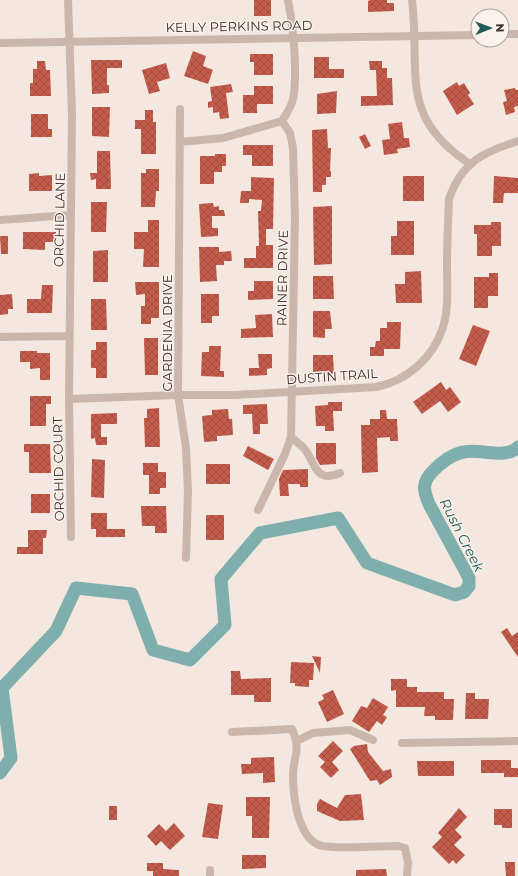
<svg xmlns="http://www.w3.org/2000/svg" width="518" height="876" viewBox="0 0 518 876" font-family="Montserrat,sans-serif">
	<defs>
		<pattern id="building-cross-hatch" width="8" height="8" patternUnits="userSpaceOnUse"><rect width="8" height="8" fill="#c45c4c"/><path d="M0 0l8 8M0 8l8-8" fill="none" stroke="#a04c3f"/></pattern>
	</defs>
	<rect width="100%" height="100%" fill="#f3e7df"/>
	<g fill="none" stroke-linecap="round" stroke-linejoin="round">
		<path stroke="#7eafac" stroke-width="13" d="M0,773L11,758L2,688L56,631L76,588L132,594L153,650L190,660L225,625L221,579L260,533L338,518L367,563L455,595L464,592L469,586V578L429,504C423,490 422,482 433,471C441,462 453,454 464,452C481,448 505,460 518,447"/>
	</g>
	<path fill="url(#building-cross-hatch)" d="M254,0H271V16H254Z
		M370,0H387V3H394V11L368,12V1Z
		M193,51L206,56L203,66L213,70L208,84L184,76Z
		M250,54H273V75H254V62H250Z
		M314,57H329V69H344V78H314Z
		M91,60H122V68H107V85H109V93L92,94Z
		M37,61H45L46,70H50L51,96H30V83H33V69H37Z
		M369,61H382V68H387V78H392L393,105L361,106V96H377L376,70H370Z
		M166,63L170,78L157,82L160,91L149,94L142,70Z
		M457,82L459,86L464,83L470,93L468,95L474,104L457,115L443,91Z
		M231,84L233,92L226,93L229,118L220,119L219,112L213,113V107L208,108V102L212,101L210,87Z
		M254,86H273V104H257V113H243V95H254Z
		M515,88L516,90H518V106L514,107L515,112L506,115L503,102L507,101L504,90Z
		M337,91L336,113L317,114V94Z
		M92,107H110L109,137L92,136Z
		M145,110H153V122H156V154H141V129H135V120H145Z
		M31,114H48V129H52V137H31Z
		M402,122L404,138H409L410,147L397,149L398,153L384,155L382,140L390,139L388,124Z
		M327,129L328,148H331L330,171H331V177H326V185H322V192H313L312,130Z
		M365,134L371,146L365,149L359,137Z
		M243,145H273V166H252V155H243Z
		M97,151H110L111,189H96V179L91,180L90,173H97Z
		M215,154H226V166H222V172H214V184H200V156H215Z
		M146,169H159V191H156L155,207H141V173H146Z
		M39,173V176L52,175V191H29V174Z
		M403,176H424V201H403Z
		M494,176L518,178V193H504L503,203H493Z
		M251,177L274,178L273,229H266V245H273V268H244V258H256V246H259L258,211H261L262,200L249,199V203H240L241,191H251Z
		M91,202H107L106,232H91Z
		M213,203L214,207L219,206V210H224L225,216H212V228H218V236L201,237L199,204Z
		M332,206V264L314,265L313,207Z
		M148,220H159V267H143L144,249H134V232H148Z
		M397,221H414V255H391V236H397Z
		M491,222H501V246H492V256H477V234H474V225H491Z
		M23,232H56V242H45V250L23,249Z
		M0,236H8V254H1Z
		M199,247H219V252L231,251L232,261H224V265H216L217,281L200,282Z
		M108,250V282H93V251Z
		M421,271L422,303H396L395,284H405V272Z
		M489,273H498V296H488V308H474V277H489Z
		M313,276H333L334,299H313Z
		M254,281H273V299L248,300V291H254Z
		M135,282H159V318H151V324H141V306H145V294L136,295Z
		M42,285H53L52,313H27V299H41Z
		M12,294L13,309H8V314L0,315V295Z
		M201,294H219V316H212V323H201Z
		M91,299H106L107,330H91Z
		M313,311H330L332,329H325V338L313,337Z
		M272,314L273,337L241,338V329L256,328L255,315Z
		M387,322H401L400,349H384V356H370V347H375L376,341H380V328H387Z
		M473,325L490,331L476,366L459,359Z
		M144,338H158V375H145Z
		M96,342H107V378H96V368H91V350H96Z
		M209,346H221L220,371H224V377L201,376L202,352H209Z
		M20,351H37V353H50V380H40V368L30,369V362H20Z
		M258,354H272V368L267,369V375L249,376V368H259Z
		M313,355H333L334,374H313Z
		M441,382L446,390L450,387L461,402L448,412L440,401L422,414L413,402Z
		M30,396H51V404H46V426H30Z
		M328,402H342V411H333L334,431H325V426H316L315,406L328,405Z
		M267,404L268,424H260V434H253L252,414H243V405Z
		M159,408L160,447H145L144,418H147V409Z
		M228,409L229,419H232L233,435L217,436V441L204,442L202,416L212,415V410Z
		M380,410H386L387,419H397L398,441H390V437L377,438L378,472L362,473L361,425H370V419H380Z
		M117,413V424H101V437H107V445H96L95,438L91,439V414Z
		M316,443H336V464L320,465L316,458Z
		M24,444H50L51,473H29V452H24Z
		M248,446L274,459L268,470L243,456Z
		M92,459L105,460L104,498L91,497Z
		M143,463H158V472H166V488H160V494H149V475H143Z
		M206,464H230V484H206Z
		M308,469V487H300V484H288L289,496H280L279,479L283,470Z
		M31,494H50V513H31Z
		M141,506H166L167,533H155V526H142Z
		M91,513H107V529H125V537H96V529H91Z
		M206,515H224V540H206Z
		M28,530H47L46,538H43V554H17V547H28Z
		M507,628L512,636L518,632V657L501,632Z
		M312,656L321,657L320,673Z
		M291,662L314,663L313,680H309V687L295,686V683H290Z
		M231,671H240L241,679L271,678V702H254V695H231Z
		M391,679H407V687H417V692H444V699H454L453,720H435V716H424L425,707H396V690L391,691Z
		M333,690L344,714L327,722L318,702L324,699L322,695Z
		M466,693H475V699H489L488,719H465Z
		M373,698L388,707L383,715L387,717L382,725L377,721L369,732L352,721L361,706L367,708Z
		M333,741L343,751L332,762L339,770L331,778L320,767L325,762L318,756Z
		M367,744L368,752L383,771L391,769L392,777L380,785L377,780L370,781L350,749L354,746Z
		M274,757L275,782L263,783V773L242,774L241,764H251V758Z
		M481,760H511V768H518V777H504V773H481Z
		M417,761H454V776H418Z
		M361,794L364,820L340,821L317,811V804L320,799L337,808L345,795Z
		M246,797H270L269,838H252V816H246Z
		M208,803L223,805L218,839L202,837Z
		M109,806H117V820H109Z
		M459,808L467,817L455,830L462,837L454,845L465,855L456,864L453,860L449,864L432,847L442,837L438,833Z
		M494,809H512V828H502V825H494Z
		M174,823L185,836L170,850L161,841L156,846L147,836L159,824L166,831Z
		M242,855H266V868L242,869Z
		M505,862H515V876H506Z
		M147,863H163V869L179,870V876H153V871H147Z
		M386,869L387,876H356V870Z"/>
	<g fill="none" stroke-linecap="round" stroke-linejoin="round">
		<path stroke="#cbb6ab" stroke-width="8" d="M68,0L72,114L69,399L71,537
			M412,0C421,72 397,116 470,164
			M502,34H518
			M0,43L478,35
			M180,109L178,395L186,448L188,492L186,558
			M180,142L223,138L282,121C286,114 291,108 293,99C298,74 293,25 288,0
			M0,220L71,215
			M0,337L70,336
			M69,399L178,395H235L376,387C407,381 434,357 443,327C449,308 447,286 447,266C447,244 448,222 449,199C461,163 483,152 518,141
			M291,437C295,440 299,444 303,447C316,462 314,484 340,473
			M258,510L285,454L291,437L295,218L293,148L290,133L282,121
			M232,732L292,729C301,749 294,755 293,774C293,795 297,836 319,845C332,850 381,846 398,846L405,848L408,862L407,876
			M297,741L313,733L350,730L373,740
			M402,743L518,741
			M210,876V870"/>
	</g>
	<g text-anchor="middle" stroke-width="3" stroke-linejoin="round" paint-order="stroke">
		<g font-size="13" fill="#392d2a" stroke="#faf2ec">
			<text transform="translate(239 26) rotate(-1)" y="5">KELLY PERKINS ROAD</text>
			<text transform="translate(59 220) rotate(-89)" y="5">ORCHID LANE</text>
			<text transform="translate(282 278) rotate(-89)" y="5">RAINER DRIVE</text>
			<text transform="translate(167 333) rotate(-90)" y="5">GARDENIA DRIVE</text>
			<text transform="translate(332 376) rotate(-4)" y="5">DUSTIN TRAIL</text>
			<text transform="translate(58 469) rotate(-91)" y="5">ORCHID COURT</text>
		</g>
		<g font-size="14" font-style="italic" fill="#205a58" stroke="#faf2ec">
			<text transform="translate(462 535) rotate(63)" y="5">Rush Creek</text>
		</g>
	</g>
	<g transform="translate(490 28) rotate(89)"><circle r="19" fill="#faf2ec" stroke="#ada39e"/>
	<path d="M0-3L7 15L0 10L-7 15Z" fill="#205a58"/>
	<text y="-6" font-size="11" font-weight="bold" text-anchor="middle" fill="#392d2a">N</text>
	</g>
</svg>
